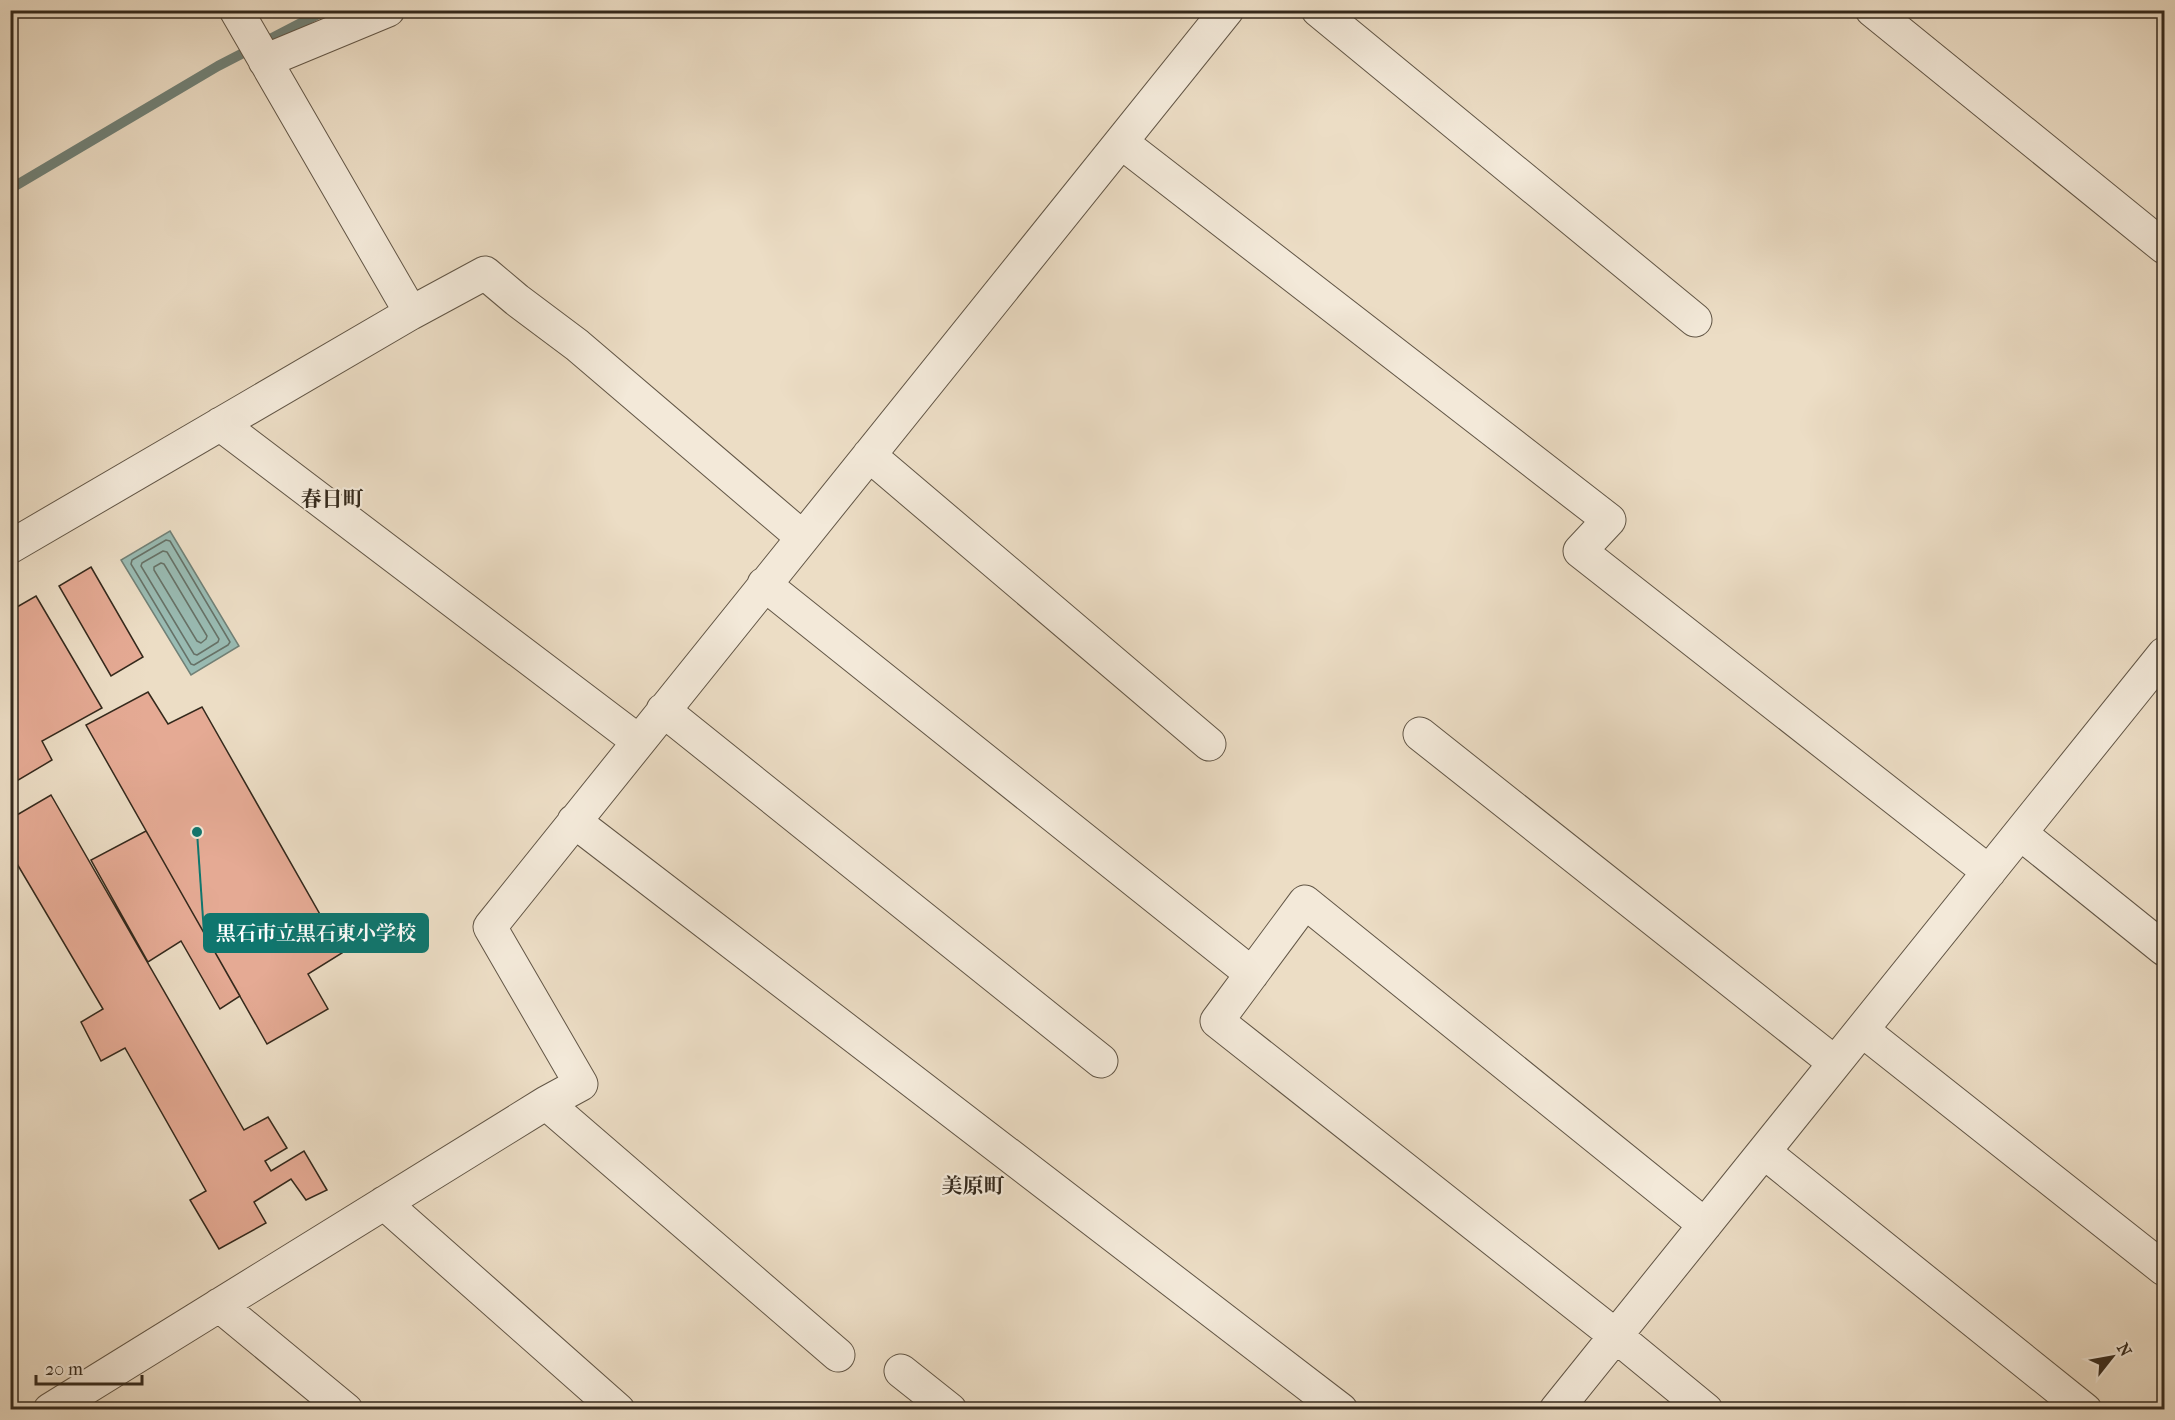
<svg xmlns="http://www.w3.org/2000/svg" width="2175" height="1420" viewBox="0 0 2175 1420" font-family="'IM FELL French Canon','Noto Serif JP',serif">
	<rect width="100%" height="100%" fill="#ecddc5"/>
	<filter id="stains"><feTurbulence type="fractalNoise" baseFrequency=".00333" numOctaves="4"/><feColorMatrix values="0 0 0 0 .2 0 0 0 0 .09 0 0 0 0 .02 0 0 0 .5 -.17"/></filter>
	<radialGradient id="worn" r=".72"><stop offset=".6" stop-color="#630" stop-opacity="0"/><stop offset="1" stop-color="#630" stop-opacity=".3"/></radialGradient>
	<path fill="#99bcb4" stroke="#718177" stroke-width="1.5" d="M170,531L239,646L191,675L121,560Z"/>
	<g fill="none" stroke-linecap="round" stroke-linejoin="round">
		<path stroke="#667268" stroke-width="1.5" d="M166,540L170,541L230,642L228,645L194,665L191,664L131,564L132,560Z
			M163,551L167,552L219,639L218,642L197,655L194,654L141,566L142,563Z
			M161,563L164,564L207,636L206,639L201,643L197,641L154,570V567Z"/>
		<path stroke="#718177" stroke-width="10" d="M10,189L218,66L326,10"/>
	</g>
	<path fill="#e5aa94" stroke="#34291c" stroke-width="1.5" d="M91,567L143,657L111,676L59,586Z
		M36,596L102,708L42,741L52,760L10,785V611Z
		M148,692L168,724L202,707L342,953L308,974L328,1009L267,1044L86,725Z
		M51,795L244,1130L268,1117L287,1148L265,1161L271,1171L304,1151L327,1190L306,1200L291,1179L254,1202L266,1223L219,1249L190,1200L206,1191L125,1048L101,1061L81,1022L103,1009L10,852V819Z
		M146,831L240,996L220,1009L181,941L148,962L91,860Z"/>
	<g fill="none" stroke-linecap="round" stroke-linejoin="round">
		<g stroke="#625646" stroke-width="35">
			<path id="minor" d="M236,10L411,313
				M1318,10L1695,320
				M1872,10L2164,247
				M265,61L388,10
				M1121,142L1609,520L1580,551L1989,872
				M220,424L638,741
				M869,455L1209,744
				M10,547L411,313L485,273L517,300L577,345L802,537
				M764,584L1252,974
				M663,710L1101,1061
				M1420,734L1835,1063
				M574,821L1341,1410
				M2020,833L2164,949
				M1862,1030L2164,1269
				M546,1103L838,1355
				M1764,1152L2085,1410
				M384,1203L618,1410
				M1705,1225L1305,902L1217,1021L1616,1336L1706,1410
				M219,1305L346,1410
				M901,1371L950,1410
				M50,1410L546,1103L581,1084L490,927L1227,10
				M1556,1410L2164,654"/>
		</g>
		<use href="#minor" stroke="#f3e9d9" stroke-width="33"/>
	</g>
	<g text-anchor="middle" stroke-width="4.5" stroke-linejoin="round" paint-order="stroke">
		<g font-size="21" font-weight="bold" fill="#34291c" stroke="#f3e9d9">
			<text x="332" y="506">春日町</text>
			<text x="973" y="1193">美原町</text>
		</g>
	</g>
	<path fill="none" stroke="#0f766e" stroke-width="2" d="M197 832L204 933"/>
	<circle fill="#0f766e" stroke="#f3e9d9" stroke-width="2" cx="197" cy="832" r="6"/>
	<rect fill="#0f766e" stroke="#0f766e" stroke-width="2" x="204" y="914" width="224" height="38" rx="6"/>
	<g font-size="20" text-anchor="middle" font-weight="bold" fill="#fff">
		<text x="316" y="940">黒石市立黒石東小学校</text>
	</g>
	<rect width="2175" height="1420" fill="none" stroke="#ecddc5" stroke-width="36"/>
	<rect x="12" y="12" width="2151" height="1396" fill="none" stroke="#34291c" stroke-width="3"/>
	<rect x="18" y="18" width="2139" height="1384" fill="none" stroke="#34291c" stroke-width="1.5"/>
	<g transform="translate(2112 1357) rotate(59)" stroke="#f3e9d9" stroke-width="4.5" paint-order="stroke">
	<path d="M0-4.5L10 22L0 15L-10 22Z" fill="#34291c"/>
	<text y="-9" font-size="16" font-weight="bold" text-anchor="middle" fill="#34291c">N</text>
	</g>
	<path d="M36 1375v9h106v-9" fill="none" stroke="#34291c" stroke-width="3"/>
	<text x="45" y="1375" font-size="18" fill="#34291c" stroke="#f3e9d9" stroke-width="4.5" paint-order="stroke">20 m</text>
	<rect width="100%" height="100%" filter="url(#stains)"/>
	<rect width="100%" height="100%" fill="url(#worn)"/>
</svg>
